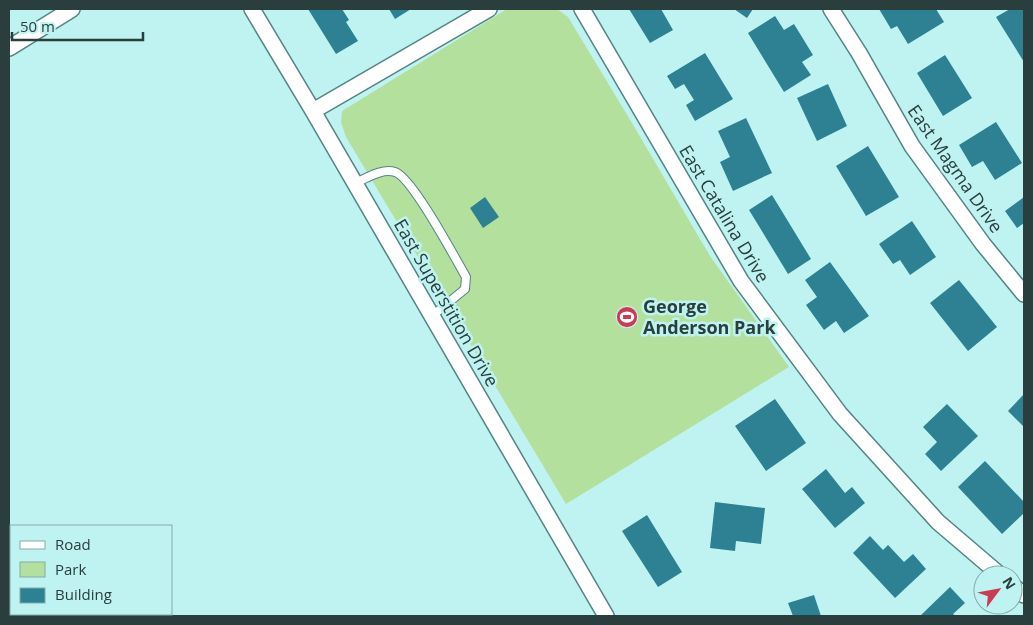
<svg xmlns="http://www.w3.org/2000/svg" width="1033" height="625" viewBox="0 0 1033 625" font-family="'Open Sans',sans-serif">
	<rect width="100%" height="100%" fill="#bff3f2"/>
	<path fill="#b3e09c" d="M507,9H557L568,17L632,123L710,256L789,367L566,504L346,137L341,122L342,111Z"/>
	<path fill="#2d8193" d="M308,9H342L349,20L346,22L358,41L336,54Z
		M389,9H411L395,19Z
		M629,9H661L673,30L650,43Z
		M734,9H753L747,18Z
		M879,9H936L944,22L908,44L897,26L891,29Z
		M1010,9H1024V62L996,17Z
		M775,16L784,30L794,24L813,55L802,62L811,75L784,92L748,33Z
		M705,53L733,99L695,121L686,105L694,100L684,84L675,89L667,76Z
		M945,55L972,98L943,116L917,73Z
		M828,84L847,126L817,141L797,98Z
		M746,118L772,173L733,191L720,162L730,157L718,131Z
		M996,122L1022,163L995,180L983,161L972,167L959,145Z
		M868,146L899,197L866,216L836,166Z
		M772,195L811,259L788,274L749,210Z
		M485,197L499,217L483,228L470,208Z
		M1024,197V223L1017,228L1005,211Z
		M912,221L936,257L910,275L900,260L893,264L879,244Z
		M830,262L869,316L844,333L836,321L824,330L806,305L817,297L805,280Z
		M959,280L997,327L968,351L930,303Z
		M1024,394V427L1008,411Z
		M775,399L806,443L766,471L735,426Z
		M947,404L978,436L941,471L925,454L937,442L923,427Z
		M985,461L1024,502V513L1002,534L958,487Z
		M826,469L845,493L852,487L865,503L835,528L802,489Z
		M715,502L765,508L761,544L736,541L735,551L710,548Z
		M647,515L682,572L658,587L622,531Z
		M870,536L883,550L888,545L904,562L913,554L926,569L895,598L853,553Z
		M950,587L965,603L953,614L956,616H920Z
		M814,595L821,616H793L788,603Z"/>
	<g fill="none" stroke-linecap="round" stroke-linejoin="round">
		<g stroke="#548484" stroke-width="10">
			<path id="lane" d="M355,183C367,178 382,168 395,172C412,177 455,258 466,277L465,289L432,316"/>
		</g>
		<g stroke="#548484" stroke-width="18">
			<path id="street" d="M252,9L313,111L606,616
				M582,9L741,281L840,414L938,522L1000,575
				M831,9L859,53L912,146L983,244L1024,294
				M9,48L72,9
				M313,111L489,9
				M1013,586L1024,595"/>
		</g>
		<use href="#lane" stroke="#fff" stroke-width="8"/>
		<use href="#street" stroke="#fff" stroke-width="15"/>
	</g>
	<defs>
		<g id="stadium-disc" transform="scale(1.125)"><circle r="9.5" fill="#cb3b54" stroke="#bff3f2"/><path d="M0-5a6.5 5 0 1 0 0 10a6.5 5 0 1 0 0-10ZM-3.5-1.8h7v3.6h-7Z" fill="#fff"/></g>
	</defs>
	<g fill-rule="evenodd">
		<use href="#stadium-disc" x="627" y="317"/>
	</g>
	<g text-anchor="middle" stroke-width="5" stroke-linejoin="round" paint-order="stroke">
		<g font-size="18" fill="#293e3d" stroke="#bff3f2">
			<text transform="translate(955 169) rotate(55)" y="6">East Magma Drive</text>
			<text transform="translate(724 214) rotate(59)" y="6">East Catalina Drive</text>
			<text transform="translate(446 303) rotate(60)" y="6">East Superstition Drive</text>
		</g>
		<g font-size="18" font-weight="bold" fill="#293e3d" stroke="#bff3f2" text-anchor="start">
			<text x="643" y="313">George<tspan x="643" dy="21">Anderson Park</tspan></text>
		</g>
	</g>
	<rect width="1033" height="625" fill="none" stroke="#293e3d" stroke-width="20"/>
	<rect x="10" y="525" width="162" height="90" fill="#bff3f2" stroke="#83abaa"/>
	<rect x="20" y="541" width="25" height="8" fill="#ffffff" stroke="#83abaa"/>
	<text x="55" y="550" font-size="15" fill="#293e3d">Road</text>
	<rect x="20" y="562" width="25" height="15" fill="#b3e09c" stroke="#83abaa"/>
	<text x="55" y="575" font-size="15" fill="#293e3d">Park</text>
	<rect x="20" y="588" width="25" height="15" fill="#2d8193" stroke="#83abaa"/>
	<text x="55" y="600" font-size="15" fill="#293e3d">Building</text>
	<g transform="translate(998 590) rotate(58)"><circle r="24" fill="#bff3f2" stroke="#83abaa"/>
	<path d="M0-4L9 19L0 12L-9 19Z" fill="#cb3b54"/>
	<text y="-8" font-size="14" font-weight="bold" text-anchor="middle" fill="#293e3d">N</text>
	</g>
	<path d="M12 32v8h131v-8" fill="none" stroke="#293e3d" stroke-width="2.5"/>
	<text x="20" y="32" font-size="15" fill="#293e3d" stroke="#bff3f2" stroke-width="4" paint-order="stroke">50 m</text>
</svg>
